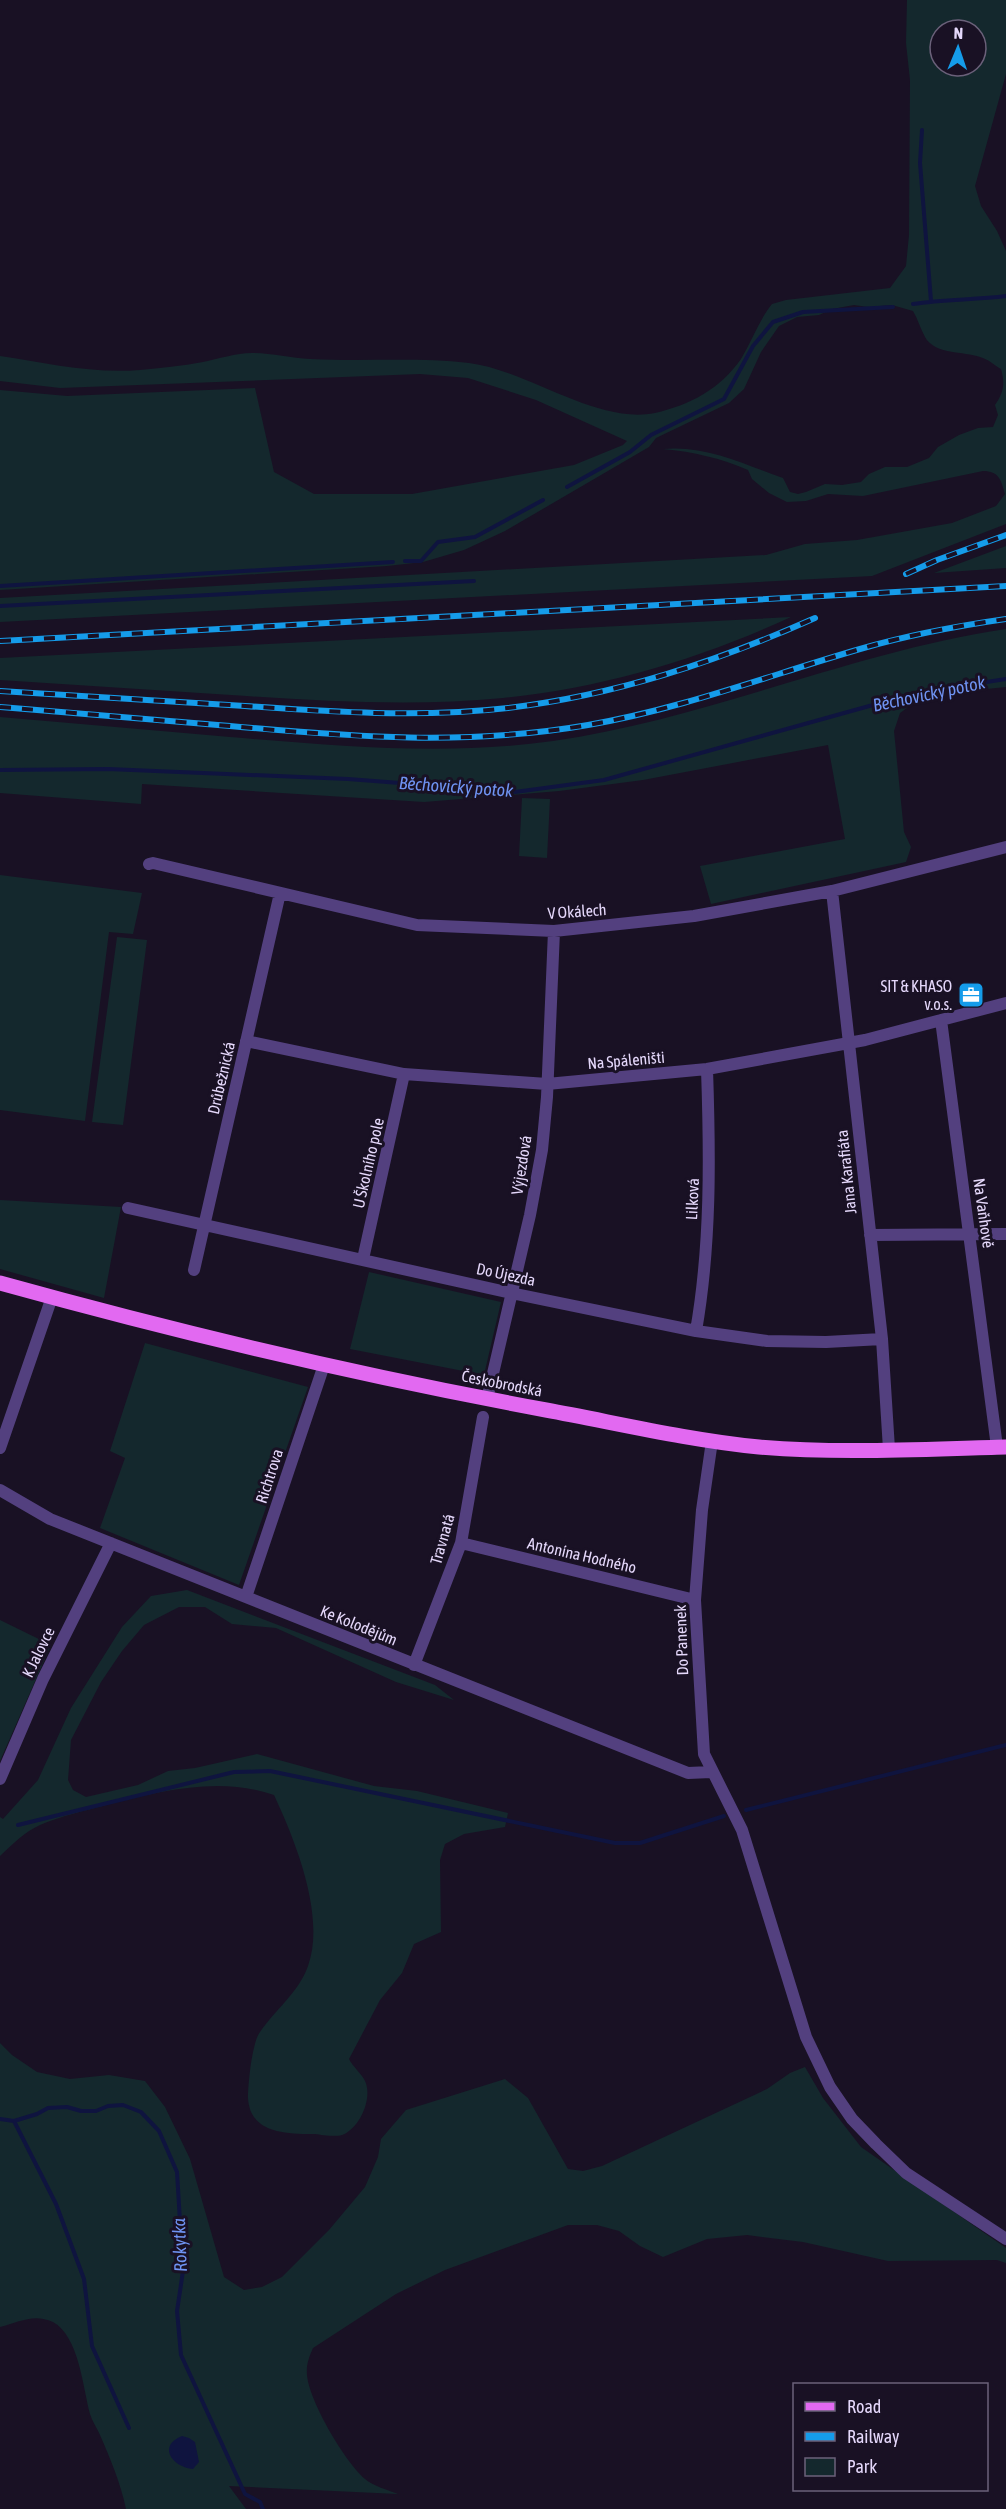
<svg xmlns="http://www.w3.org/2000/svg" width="1006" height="2509" viewBox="0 0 1006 2509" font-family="'Asap Condensed',sans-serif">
	<rect width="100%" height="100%" fill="#191124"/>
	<path fill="#14282d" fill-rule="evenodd" d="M907,0H1006V74L975,186L981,206L997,231L1006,251V524L872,576L0,622V598L766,555L805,544L857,540L952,523L996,506L1005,494C1001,480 999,471 983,471L863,496L828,494L806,501L787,502L769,493L752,479L748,470C720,458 694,452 663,449C706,445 743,464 783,478L790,492L798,494L806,492L825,484L842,485L861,482L869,474L885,467H907L929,458L938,447L959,435L978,428L993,427L998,415L995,405C1004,392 1005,383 1001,369C994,365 988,359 980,357C964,351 935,355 925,337C920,328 918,319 913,311L892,305L868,307L854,305L832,309L819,315L797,317L779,326L761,352L744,389L729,403L656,438L649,447L505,531L464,550L423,562L387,566L0,590V390L67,396L255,388L274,472L314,494H412L574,465L623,445L627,441L536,400L468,378L420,374L60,388L0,381V356C46,363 93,374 140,370C160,368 182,366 203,362C218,359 236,353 252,353C271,353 291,358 310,359C363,362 416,357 469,363C527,370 597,425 655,413C690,405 720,389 741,359C752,341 759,320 772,304L786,300L890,288L906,266L909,235L910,80L906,43ZM940,30H976V66H940Z
		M1006,546V568L934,573Z
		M791,617C700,659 603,688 503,698C412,707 322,701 231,695C154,690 77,685 0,680V658Z
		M1006,629V687L937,694L911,705L900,713L894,731L904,832L911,847L906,862L711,904L700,866L845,839L828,745L643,780L559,791L424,802L142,784L141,804L0,793V717C77,724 154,730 230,737C338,746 445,756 553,741C708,719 851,652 1006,629Z
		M522,798L550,799L547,858L519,856Z
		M0,875L142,893L133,934L109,932L85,1121L0,1110Z
		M117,937L147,940L123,1125L92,1122Z
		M0,1200L121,1207L104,1298L0,1269Z
		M369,1272L501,1302L484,1375L350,1349Z
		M145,1343L308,1387L239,1585L100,1528L125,1458L110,1451Z
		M187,1590L435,1685L454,1700L396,1682L276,1628L232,1624L205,1607H179L144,1625L122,1651L101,1682L71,1740L68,1780L73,1790L86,1797L138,1785L168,1771L195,1768L257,1754L374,1786L417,1791L508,1813L505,1827L464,1834L445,1844L440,1860L441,1932L414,1944L402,1973L380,2000L349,2059C353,2067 361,2073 365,2081C373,2098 360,2128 342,2135C335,2137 322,2135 315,2134C287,2134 250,2134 248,2098C248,2085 252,2042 260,2032C275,2010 299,1992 308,1966C326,1916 295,1840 274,1795C220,1776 160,1791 106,1805C84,1811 61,1816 40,1825C24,1832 12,1845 0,1856V1817L3,1819L38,1780L71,1708L122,1627L151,1596Z
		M0,1620L51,1645L0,1761Z
		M0,2043L12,2055L37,2072L70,2079L109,2075L145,2081L165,2107L190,2159L224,2277L244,2290L262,2287L282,2277L329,2230L365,2187L378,2157L381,2139L406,2110L505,2079L528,2098L568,2169L583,2171L602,2166L767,2089L790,2073L805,2067L823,2098L861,2147L1006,2248V2263L997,2260L888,2261L803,2242L747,2235L707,2239L663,2257L640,2246L619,2231L597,2225H568L445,2270L396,2294L313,2348C309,2357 306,2365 307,2375C309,2401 345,2462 365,2479C373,2486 388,2490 398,2494L229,2486L246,2509H126C121,2484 110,2458 100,2435C97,2428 92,2421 90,2414C83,2388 79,2336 53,2322C34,2313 19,2322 0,2327Z"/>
	<path fill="#0f143f" d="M182,2436L189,2438L195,2442L199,2462L193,2469C172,2467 157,2446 182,2436Z"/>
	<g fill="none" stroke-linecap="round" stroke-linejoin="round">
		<path stroke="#0f143f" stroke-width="4" d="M922,130L920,163L931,301
			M913,304C944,299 975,300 1006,296
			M567,487L630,452L651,435L724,399L753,346L773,322L803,312L893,307
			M405,561H421L438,542L475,537L543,500
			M0,586L393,562
			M0,606L474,581
			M0,770L108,769L348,779L515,792L604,780L916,693L1006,679
			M746,1810L1006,1745
			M18,1825L234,1772L270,1771L615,1843H640L724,1816
			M0,2119L14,2121L37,2114L48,2108L67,2107L81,2111H96L108,2106L123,2105L141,2112L159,2131L177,2172L183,2271L177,2311L181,2355L245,2494L260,2502L263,2509
			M14,2121L56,2204L84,2279L92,2346L129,2428"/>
		<path stroke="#53407f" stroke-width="12" d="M149,864L153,863L417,925L554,931L694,916L832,891L1006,847
			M832,891L882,1339L889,1449
			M941,1020L997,1447
			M246,1041L404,1074L547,1084L707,1069L865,1040L1006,1003
			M128,1208L511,1293L696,1331L767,1341L826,1342L882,1339
			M870,1235L1006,1234
			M363,1259L404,1074
			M194,1270L280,893
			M696,1331C711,1244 710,1157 707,1069
			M487,1399L530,1215L542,1150L547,1097L554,931
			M712,1441L702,1510L695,1600L704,1754L742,1830L806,2037L830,2087L852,2119L876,2144L906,2173L1006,2239
			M0,1448L52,1297
			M0,1490L50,1519L688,1773L711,1772
			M461,1543L695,1600
			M246,1597L324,1365
			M414,1665L461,1543L483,1417
			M0,1779L43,1679L111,1543"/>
		<path stroke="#e269f1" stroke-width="15" d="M0,1283C180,1333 362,1376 546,1410C617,1423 688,1440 759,1447C841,1454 924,1449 1006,1447"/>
		<g stroke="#159cea" stroke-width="6">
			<path id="rail" d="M906,574L937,560L1006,535
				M0,641L1006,586
				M0,691C82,696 163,701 245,706C332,712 420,718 508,708C616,695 716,662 815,618
				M0,707C77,713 154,720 230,726C352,737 467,746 588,725C681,709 770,675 860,649C908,635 957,626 1006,619"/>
		</g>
		<use href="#rail" stroke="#191124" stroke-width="4" stroke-dasharray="11" stroke-linecap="butt"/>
	</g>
	<defs>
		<g id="office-square" transform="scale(1.35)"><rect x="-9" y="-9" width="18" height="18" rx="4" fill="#159cea" stroke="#191124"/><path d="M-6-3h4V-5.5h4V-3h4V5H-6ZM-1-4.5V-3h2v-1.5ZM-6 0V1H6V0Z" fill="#fff"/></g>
	</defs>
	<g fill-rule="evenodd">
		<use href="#office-square" x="971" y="995"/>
	</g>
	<g text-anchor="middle" stroke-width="6" stroke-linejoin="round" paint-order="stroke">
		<g font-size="16" fill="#e5d8fb" stroke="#191124">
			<text transform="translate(577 911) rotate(-4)" y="6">V Okálech</text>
			<text transform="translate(626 1060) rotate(-5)" y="6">Na Spáleništi</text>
			<text transform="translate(221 1078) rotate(-77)" y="6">Drůbežnická</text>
			<text transform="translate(368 1163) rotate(-77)" y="6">U Školního pole</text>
			<text transform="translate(521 1165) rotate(-81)" y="6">Výjezdová</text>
			<text transform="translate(846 1172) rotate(-96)" y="6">Jana Karafiáta</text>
			<text transform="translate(692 1199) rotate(-87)" y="6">Lilková</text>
			<text transform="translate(984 1213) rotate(82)" y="6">Na Vaňhově</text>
			<text transform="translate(506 1274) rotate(12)" y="6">Do Újezda</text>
			<text transform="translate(502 1383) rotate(11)" y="6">Českobrodská</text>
			<text transform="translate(269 1476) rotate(-72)" y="6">Richtrova</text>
			<text transform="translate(442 1539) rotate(-74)" y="6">Travnatá</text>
			<text transform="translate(582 1555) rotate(13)" y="6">Antonína Hodného</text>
			<text transform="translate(359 1625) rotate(22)" y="6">Ke Kolodějům</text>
			<text transform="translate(681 1640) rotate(-92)" y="6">Do Panenek</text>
			<text transform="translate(38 1652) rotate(-64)" y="6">K Jalovce</text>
		</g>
		<g font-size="16" fill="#e5d8fb" stroke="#191124" text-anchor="end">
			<text x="952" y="992">SIT &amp; KHASO<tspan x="952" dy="18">v.o.s.</tspan></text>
		</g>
		<g font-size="18" font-style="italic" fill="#6f93f2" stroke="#191124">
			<text transform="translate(929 694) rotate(-12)" y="6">Běchovický potok</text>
			<text transform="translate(456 787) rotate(4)" y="6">Běchovický potok</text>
			<text transform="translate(180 2245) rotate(-92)" y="6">Rokytka</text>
		</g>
	</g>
	<rect x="793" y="2383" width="195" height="108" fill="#191124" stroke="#6b617a" stroke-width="1.5"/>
	<rect x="805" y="2402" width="30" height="9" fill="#e269f1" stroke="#6b617a" stroke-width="1.5"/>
	<text x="847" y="2413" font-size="18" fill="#e5d8fb">Road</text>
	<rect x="805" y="2432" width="30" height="9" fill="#159cea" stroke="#6b617a" stroke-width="1.5"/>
	<text x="847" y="2443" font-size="18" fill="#e5d8fb">Railway</text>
	<rect x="805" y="2458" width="30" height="18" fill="#14282d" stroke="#6b617a" stroke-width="1.5"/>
	<text x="847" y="2473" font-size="18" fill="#e5d8fb">Park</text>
	<g transform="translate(958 48) rotate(2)"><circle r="28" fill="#191124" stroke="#6b617a" stroke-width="1.5"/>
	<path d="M0-4.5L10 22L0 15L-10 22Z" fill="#159cea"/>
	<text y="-9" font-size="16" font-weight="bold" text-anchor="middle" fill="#e5d8fb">N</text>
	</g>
</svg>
